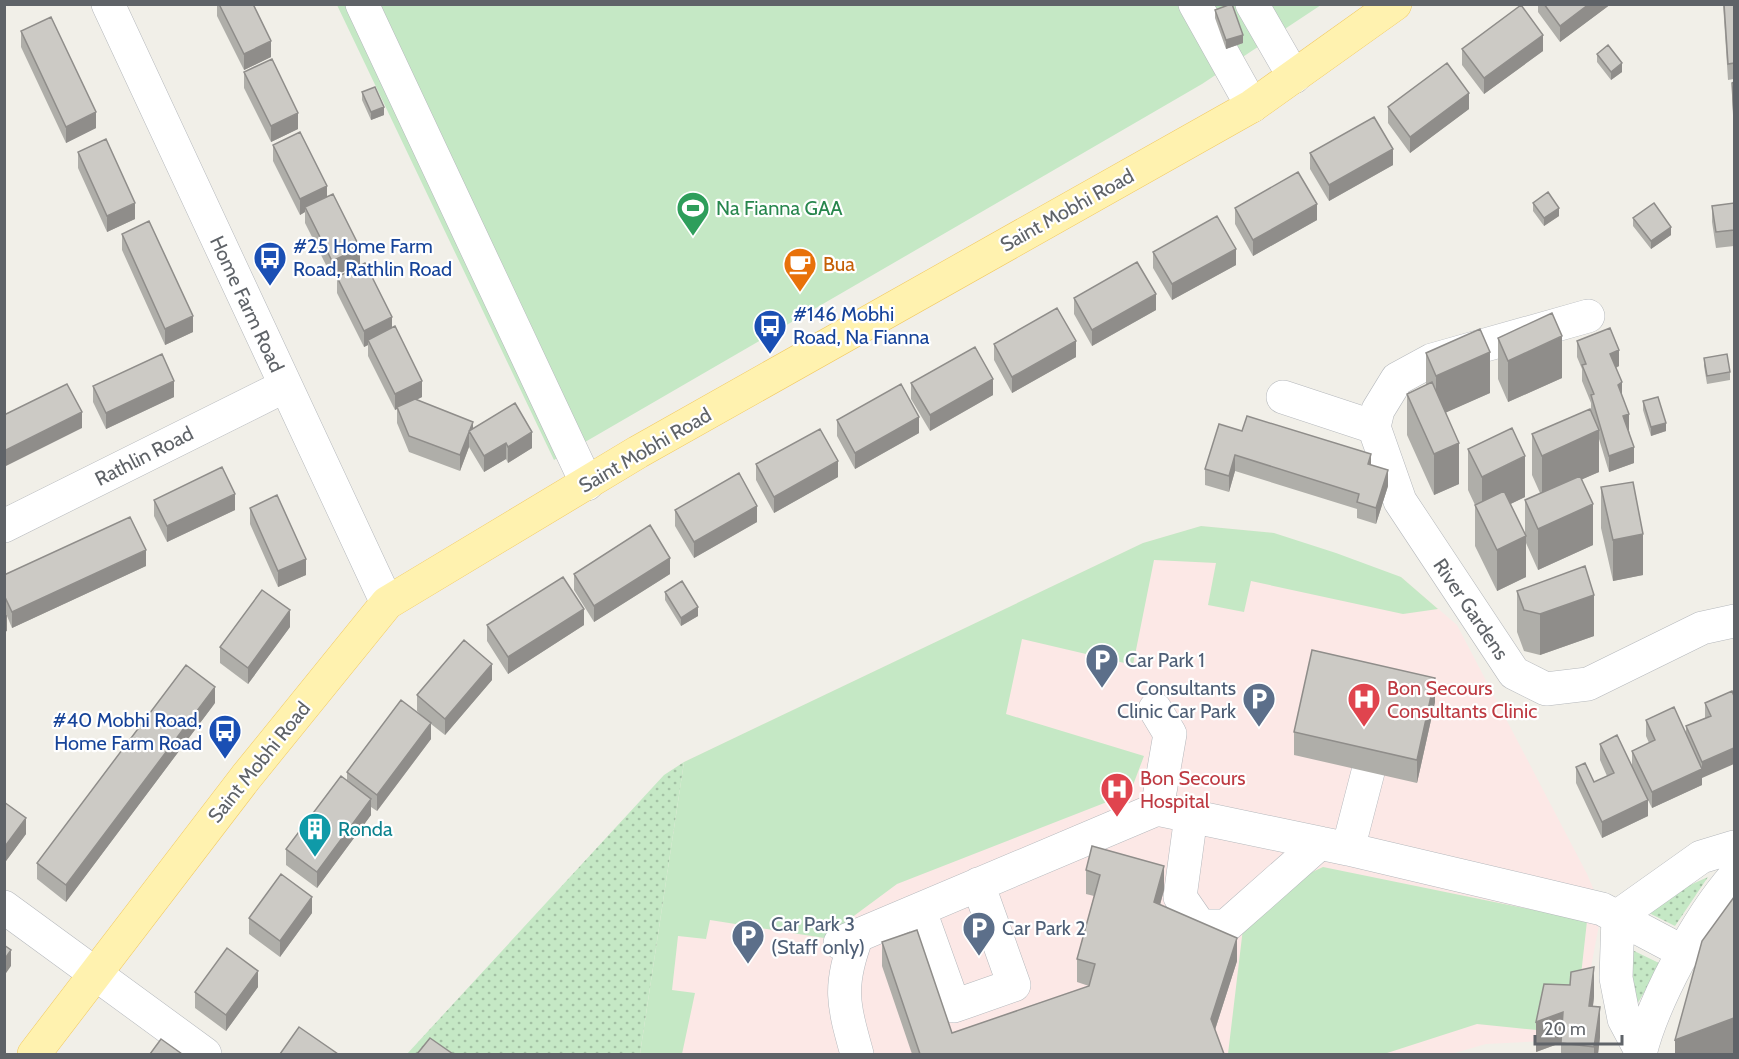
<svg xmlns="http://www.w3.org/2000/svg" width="1739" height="1059" viewBox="0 0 1739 1059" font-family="Cabin,sans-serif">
	<defs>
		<pattern id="park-dots" width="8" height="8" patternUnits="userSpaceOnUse" patternTransform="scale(1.5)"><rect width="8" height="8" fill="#c5e8c5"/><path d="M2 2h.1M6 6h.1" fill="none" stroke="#a3c0a4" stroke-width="1.8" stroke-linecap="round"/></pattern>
	</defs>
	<rect width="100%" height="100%" fill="#f1efe8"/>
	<path fill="#fce8e6" d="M1201,526L1274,533L1401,577L1457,625L1587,874L1602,909L1584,1004L1559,999L1544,1041L1486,1044L1451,1054H640L684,762L1143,543Z"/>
	<path fill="#c5e8c5" d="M337,5H1321L1202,84L554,460Z
		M1201,526L1274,533L1336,553L1401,577L1438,609L1403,614L1251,581L1244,612L1208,605L1216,563L1154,560L1133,665L1022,639L1006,714L1144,756L1130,793L897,884L824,938L710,920L706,939L678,936L672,990L695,993L682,1054H640L684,762L1143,543Z
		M1323,867L1587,921L1579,993L1537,1030L1477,1024L1384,1054H1228L1244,920L1280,887Z"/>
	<path fill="url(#park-dots)" d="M684,762L640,1054H407L664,775Z
		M1708,877L1675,926L1639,908Z
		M1624,946L1661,964L1633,1011Z"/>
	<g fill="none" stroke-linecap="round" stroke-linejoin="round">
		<g stroke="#b5b8bc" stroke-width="34">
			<path id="minor" d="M108,4L387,603
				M362,4L587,484
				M1195,4L1252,106
				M1252,4L1294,77
				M1588,316L1432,360L1397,379L1378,410L1374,427L1400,501L1514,673L1546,689L1588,684L1702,628L1734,621
				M1283,397L1374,427
				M4,526L285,386
				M1155,709L1170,734L1157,809
				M1191,816L1180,897L1200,926H1226L1320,843
				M1348,849L1368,772
				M4,907L205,1054
				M920,911L954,1006L1014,985L978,884
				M857,936C838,986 843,1004 857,1054
				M840,943L1157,809L1348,849L1602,909L1685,953
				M1641,1051L1624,1019L1616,978L1618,916L1701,857L1734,847
				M1640,1054C1653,1001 1698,918 1734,877"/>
		</g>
		<g stroke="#f2c960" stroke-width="34">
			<path id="major" d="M34,1054L246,777L387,603L638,452L1252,106L1395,4"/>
		</g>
		<use href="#minor" stroke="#fff" stroke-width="33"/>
		<use href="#major" stroke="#fff2af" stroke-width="33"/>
	</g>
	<path fill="#afaea9" d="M217,4H253L271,57L244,70L217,16Z
		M1538,4H1611L1560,42L1538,12Z
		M1723,4H1734V79L1728,80Z
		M1215,10L1243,43L1226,49L1215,18Z
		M21,31L96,128L66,143L21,47Z
		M1462,49L1543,51L1484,94L1462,65Z
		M1597,54L1622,72L1611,80L1597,62Z
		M244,72L298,129L271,142L244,88Z
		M1734,82V131L1732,99V83Z
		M362,92L384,115L371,120L362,100Z
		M1388,107L1469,109L1410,153L1388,123Z
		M273,145L327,197L360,264L332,277L305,223V212L300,215L273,161Z
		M78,152L135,219L107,232L78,168Z
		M1310,153L1393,165L1329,201L1310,169Z
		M1533,203L1559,216L1544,226L1533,211Z
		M1734,203V246L1716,248L1712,222V206Z
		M1235,208L1317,220L1253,256L1235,224Z
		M1633,218L1671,235L1651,249L1633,226Z
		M122,234L193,332L165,345L122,250Z
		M1153,252L1236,265L1172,300L1153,268Z
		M337,277L392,328L422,397L416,400L473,429L532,448L508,463L506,459L484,472L469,447L460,471L409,452L397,423V409L395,410L368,356V345L364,347L337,293Z
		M1074,298L1156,310L1092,346L1074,314Z
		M1498,338L1562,378L1508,402L1498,379Z
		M1577,341L1619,366L1616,368L1629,430L1634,463L1609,472L1599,439V472L1582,479L1593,545L1538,570L1526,543V577L1497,591L1475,546V505L1468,490V449L1525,497L1510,504L1525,535V500L1540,493L1532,475V434L1591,411V403L1582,381V369L1577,357Z
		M994,344L1076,357L1012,393L994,360Z
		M1426,353L1490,393L1446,412L1459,484L1434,495L1407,435V394L1426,385Z
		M1704,358L1730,372V380L1707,384L1704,366Z
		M911,383L993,395L930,431L911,399Z
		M93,386L174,397L106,429L93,402Z
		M1643,401L1666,431L1651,436L1643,410Z
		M837,420L919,433L855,469L837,436Z
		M1242,431L1371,465L1388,486L1376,524L1357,518V509L1235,471L1229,492L1205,485V469Z
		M756,464L838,477L774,513L756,480Z
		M1601,487L1643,575L1613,581L1601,528Z
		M154,500L235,510L167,542L154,516Z
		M250,508L306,575L278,587L250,524Z
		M675,510L757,522L694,558L675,526Z
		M146,566L12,628L7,616V631L4,632V575Z
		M574,574H670L594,622L574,590Z
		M1517,591L1594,636L1540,655L1524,651L1517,632Z
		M665,592L698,616L681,626L665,600Z
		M487,625H584L508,674L487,641Z
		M290,627L248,684L220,663V647Z
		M492,680L445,735L431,724V739L377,811L371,807V815L317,888L286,865V849L347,781V772L422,716L417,711V695Z
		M1732,691L1702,778V785L1652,808L1648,800V816L1602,838L1576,783V767L1594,782L1607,776L1600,760V744L1632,767V751L1649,743L1646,736V720L1686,734V726L1705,718V703Z
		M1435,702L1417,783L1294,755V732Z
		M215,703L66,902L37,879V863Z
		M4,802L26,834L6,861L4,860Z
		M1086,870L1164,890L1160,905L1237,961L1215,1030L1224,1054H912L882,966V942L952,1033L1089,986L1077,982V959L1094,896L1086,894Z
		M312,913L280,957L249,934V918Z
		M258,987L226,1031L195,1008V992Z
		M1594,997L1593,1006L1600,1037L1598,1054H1561V1043L1536,1052Z"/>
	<path fill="#8f8d8a" d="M1589,4H1611L1560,42V26Z
		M1243,35V43L1226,49V40Z
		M1543,35V51L1484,94V78Z
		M271,41V57L244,70V54Z
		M1622,63V72L1611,80V72Z
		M1469,93V109L1410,153V137Z
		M384,107V115L371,120V112Z
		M96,112V128L66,143V127Z
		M298,113V129L271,142V126Z
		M1393,149V165L1329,201V185Z
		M327,186V202L305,207V212L300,215V199Z
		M135,203V219L107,232V216Z
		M1317,204V220L1253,256V240Z
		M1559,208V216L1544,226V218Z
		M1671,227V235L1651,249V241Z
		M360,248V264L332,277V261Z
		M1236,249V265L1172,300V284Z
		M1156,294V310L1092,346V330Z
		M193,316V332L165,345V329Z
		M392,317V334L368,340V345L364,347V331Z
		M1562,336V378L1508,402V361Z
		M1076,341V357L1012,393V377Z
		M1619,350V366L1610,370V354Z
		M1490,352V393L1436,417V376Z
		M993,379V395L930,431V415Z
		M174,381V397L106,429V413Z
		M422,381V397L398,409L397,407V409L395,410V394Z
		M1622,382V398L1618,385Z
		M82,412V428L4,467V451Z
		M1629,414V430L1623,432V416Z
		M919,417V433L855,469V453Z
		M473,422V437L469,431V447L460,471V455Z
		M1666,423V431L1651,436V427Z
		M1599,430V472L1542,497V456Z
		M532,432V448L508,463V447Z
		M506,443V459L484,472V456Z
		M1459,443V484L1434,495V454Z
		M1634,447V463L1609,472V456Z
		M1371,454V470L1368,464Z
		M1235,455V471L1229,492V476Z
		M1525,456V497L1482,518V477Z
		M838,461V477L774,513V497Z
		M1388,470V486L1376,524V508Z
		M235,494V510L167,542V526Z
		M1593,504V545L1538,570V529Z
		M757,506V522L694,558V542Z
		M1643,534V575L1613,581V540Z
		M1526,536V577L1497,591V550Z
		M146,550V566L12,628V612Z
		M670,558V574L594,622V606Z
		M306,559V575L278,587V571Z
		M1594,595V636L1540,655V614Z
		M698,607V616L681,626V618Z
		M584,609V625L508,674V657Z
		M290,610V627L248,684V668Z
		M7,615V631L4,632V616Z
		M492,664V680L445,735V719Z
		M1435,678V702L1417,783V760Z
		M215,687V703L66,902V885Z
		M431,723V739L377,811V795Z
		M1734,748V764L1702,778V785L1652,808V792L1702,769V762Z
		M371,799V815L317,888V872Z
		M1648,800V816L1602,838V822Z
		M26,818V834L6,861V845Z
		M1164,866V890L1154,926V902Z
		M312,897V913L280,957V941Z
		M1237,938V961L1211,1042V1019Z
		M11,950V966L4,976V960Z
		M1594,967V997L1589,1036V1006Z
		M258,971V987L226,1031V1015Z
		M1600,1007V1037L1598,1054H1594V1047Z
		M1563,1012V1042L1536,1052V1022Z
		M1734,1018V1054H1675V1040Z"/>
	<path fill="#cccac5" stroke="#8f8d8a" stroke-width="1.5" d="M219,4H253L271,41L244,54Z
		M1231,4H1232L1243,35L1226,40L1215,10Z
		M1544,4H1589L1560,26Z
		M1724,4H1734V63L1728,64Z
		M1521,5L1543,35L1484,78L1462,49Z
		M51,17L96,112L66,127L21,31Z
		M1608,45L1622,63L1611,72L1597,54Z
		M272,59L298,113L271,126L244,72Z
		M1447,63L1469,93L1410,137L1388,107Z
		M1734,82V115L1732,83Z
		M375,87L384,107L371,112L362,92Z
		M1374,117L1393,149L1329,185L1310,153Z
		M300,132L327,186L300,199L273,145Z
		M106,139L135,203L107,216L78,152Z
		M1298,172L1317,204L1253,240L1235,208Z
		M1548,192L1559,208L1544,218L1533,203Z
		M333,194L360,248L332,261L305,207Z
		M1654,203L1671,227L1651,241L1633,218Z
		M1734,203V230L1716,232L1712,206Z
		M1217,216L1236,249L1172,284L1153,252Z
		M149,221L193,316L165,329L122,234Z
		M1137,262L1156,294L1092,330L1074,298Z
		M365,263L392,317L364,331L337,277Z
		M1057,308L1076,341L1012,377L994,344Z
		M1552,313L1562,336L1508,361L1498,338Z
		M395,326L422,381L395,394L368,340Z
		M1610,328L1619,350L1610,354L1622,382L1618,385L1629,414L1623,416L1634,447L1609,456L1591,395L1594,394L1582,365L1586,364L1577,341Z
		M1480,329L1490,352L1436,376L1426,353Z
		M975,347L993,379L930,415L911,383Z
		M162,354L174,381L106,413L93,386Z
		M1727,354L1730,372L1707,376L1704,358Z
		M1432,382L1459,443L1434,454L1407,394Z
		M67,384L82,412L4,451V415Z
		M901,384L919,417L855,453L837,420Z
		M1658,397L1666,423L1651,427L1643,401Z
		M415,399L473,422L460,455L409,436L397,407Z
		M515,403L532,432L508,447L506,443L484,456L469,431Z
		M1590,409L1599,430L1542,456L1532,434Z
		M1247,416L1371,454L1368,464L1388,470L1376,508L1357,502L1359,494L1235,455L1229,476L1205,469L1219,424L1242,431Z
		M1512,428L1525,456L1482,477L1468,449Z
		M820,429L838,461L774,497L756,464Z
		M222,467L235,494L167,526L154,500Z
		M739,473L757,506L694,542L675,510Z
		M1580,476L1593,504L1538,529L1525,500Z
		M1633,482L1643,534L1613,540L1601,487Z
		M1504,491L1526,536L1497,550L1475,505Z
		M277,495L306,559L278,571L250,508Z
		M130,517L146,550L12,612L4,595V575Z
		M650,525L670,558L594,606L574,574Z
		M1585,566L1594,595L1540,614L1524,610L1517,591Z
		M563,577L584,609L508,657L487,625Z
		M682,581L698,607L681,618L665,592Z
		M262,590L290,610L248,668L220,647Z
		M464,640L492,664L445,719L417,695Z
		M1312,650L1435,678L1417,760L1294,732Z
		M186,665L215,687L66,885L37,863Z
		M1732,691L1734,696V748L1702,762L1686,726L1711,716L1705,703Z
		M401,700L431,723L377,795L347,772Z
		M1674,707L1702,769L1652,792L1632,751L1655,740L1646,720Z
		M1617,735L1648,800L1602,822L1576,767L1585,763L1594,782L1614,773L1600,744Z
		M341,776L371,799L317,872L286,849Z
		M4,802L26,818L6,845L4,844Z
		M1092,846L1164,866L1154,902L1237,938L1211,1019L1224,1054H920L882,942L917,930L952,1033L1089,986L1095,964L1077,959L1100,875L1086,870Z
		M281,874L312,897L280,941L249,918Z
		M1734,897V1018L1675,1040L1702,941Z
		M4,945L11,950L4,960Z
		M227,948L258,971L226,1015L195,992Z
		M1594,967L1589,1006L1600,1007L1594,1047L1561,1043L1563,1012L1536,1022L1544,984L1570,985L1571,972Z
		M299,1027L338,1054H280Z
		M430,1038L453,1054H417Z
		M161,1039L182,1054H150Z"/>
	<defs>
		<g id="stadium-pin" transform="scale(1.725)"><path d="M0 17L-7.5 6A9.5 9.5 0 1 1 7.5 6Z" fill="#2e9e5b" stroke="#fff"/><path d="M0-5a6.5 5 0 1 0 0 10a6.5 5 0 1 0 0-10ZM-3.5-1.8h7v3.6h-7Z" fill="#fff"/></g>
		<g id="bus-pin" transform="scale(1.725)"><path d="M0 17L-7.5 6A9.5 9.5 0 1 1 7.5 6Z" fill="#1a4fb4" stroke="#fff"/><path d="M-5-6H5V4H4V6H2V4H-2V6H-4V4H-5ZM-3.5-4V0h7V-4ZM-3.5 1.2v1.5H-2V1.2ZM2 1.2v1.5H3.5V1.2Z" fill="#fff"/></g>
		<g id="cafe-pin" transform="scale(1.725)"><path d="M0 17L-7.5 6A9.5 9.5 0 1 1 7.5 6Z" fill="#e8710a" stroke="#fff"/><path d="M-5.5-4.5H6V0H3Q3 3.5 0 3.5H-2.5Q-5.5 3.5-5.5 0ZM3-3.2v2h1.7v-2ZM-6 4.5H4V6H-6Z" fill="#fff"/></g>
		<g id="parking-pin" transform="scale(1.725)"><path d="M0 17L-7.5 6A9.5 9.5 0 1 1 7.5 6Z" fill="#5c6f8a" stroke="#fff"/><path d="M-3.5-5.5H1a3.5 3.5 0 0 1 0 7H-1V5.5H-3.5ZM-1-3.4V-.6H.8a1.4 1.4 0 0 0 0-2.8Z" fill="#fff"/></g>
		<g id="hospital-pin" transform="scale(1.725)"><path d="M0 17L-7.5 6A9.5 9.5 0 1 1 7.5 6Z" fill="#e0444e" stroke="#fff"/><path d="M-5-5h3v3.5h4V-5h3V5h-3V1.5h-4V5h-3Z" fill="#fff"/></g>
		<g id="building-pin" transform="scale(1.725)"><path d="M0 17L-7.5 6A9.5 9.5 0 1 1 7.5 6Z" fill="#0f9aa8" stroke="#fff"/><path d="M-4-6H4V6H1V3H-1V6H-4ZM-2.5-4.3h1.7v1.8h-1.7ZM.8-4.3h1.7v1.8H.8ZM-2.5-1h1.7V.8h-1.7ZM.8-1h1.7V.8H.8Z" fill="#fff"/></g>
	</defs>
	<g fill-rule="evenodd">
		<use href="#stadium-pin" x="693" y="208"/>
		<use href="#bus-pin" x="270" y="258"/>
		<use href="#cafe-pin" x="800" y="264"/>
		<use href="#bus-pin" x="770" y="326"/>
		<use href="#parking-pin" x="1102" y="660"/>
		<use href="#parking-pin" x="1259" y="699"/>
		<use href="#hospital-pin" x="1364" y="699"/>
		<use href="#bus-pin" x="225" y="731"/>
		<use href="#hospital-pin" x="1117" y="789"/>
		<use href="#building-pin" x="315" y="829"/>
		<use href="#parking-pin" x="979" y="928"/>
		<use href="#parking-pin" x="748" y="936"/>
	</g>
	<g text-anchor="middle" stroke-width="4.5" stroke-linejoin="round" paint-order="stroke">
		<g font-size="20" fill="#27864d" stroke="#fff" text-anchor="start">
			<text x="716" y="215">Na Fianna GAA</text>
		</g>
		<g font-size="20" fill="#5f6368" stroke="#fff">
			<text transform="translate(1067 210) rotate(-29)" y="7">Saint Mobhi Road</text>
			<text transform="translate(247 304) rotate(65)" y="7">Home Farm Road</text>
			<text transform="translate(645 450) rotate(-30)" y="7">Saint Mobhi Road</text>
			<text transform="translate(144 456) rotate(-27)" y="7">Rathlin Road</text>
			<text transform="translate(1471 609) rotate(56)" y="7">River Gardens</text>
			<text transform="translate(259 762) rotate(-51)" y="7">Saint Mobhi Road</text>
		</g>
		<g font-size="20" fill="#164399" stroke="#fff" text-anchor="start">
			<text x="293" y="253">#25 Home Farm<tspan x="293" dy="23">Road, Rathlin Road</tspan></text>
			<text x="793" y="321">#146 Mobhi<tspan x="793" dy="23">Road, Na Fianna</tspan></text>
			<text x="202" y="727" text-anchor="end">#40 Mobhi Road,<tspan x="202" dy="23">Home Farm Road</tspan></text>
		</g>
		<g font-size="20" fill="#c56008" stroke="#fff" text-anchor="start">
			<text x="823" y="271">Bua</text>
		</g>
		<g font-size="20" fill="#4e5e75" stroke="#fff" text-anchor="start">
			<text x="1125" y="667">Car Park 1</text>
			<text x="1236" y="695" text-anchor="end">Consultants<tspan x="1236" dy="23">Clinic Car Park</tspan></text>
			<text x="771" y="931">Car Park 3<tspan x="771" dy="23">(Staff only)</tspan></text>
			<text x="1002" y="935">Car Park 2</text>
		</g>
		<g font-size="20" fill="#be3a42" stroke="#fff" text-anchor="start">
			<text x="1387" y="695">Bon Secours<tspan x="1387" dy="23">Consultants Clinic</tspan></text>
			<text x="1140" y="785">Bon Secours<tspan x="1140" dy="23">Hospital</tspan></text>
		</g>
		<g font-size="20" fill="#0d838f" stroke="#fff" text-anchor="start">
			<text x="338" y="836">Ronda</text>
		</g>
	</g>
	<rect width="1739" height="1059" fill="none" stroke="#5f6368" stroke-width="12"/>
	<path d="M1535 1035v9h87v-9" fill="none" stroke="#5f6368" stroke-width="3"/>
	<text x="1544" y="1035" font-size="18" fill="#5f6368" stroke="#ffffff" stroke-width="4.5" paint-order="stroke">20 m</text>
</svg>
